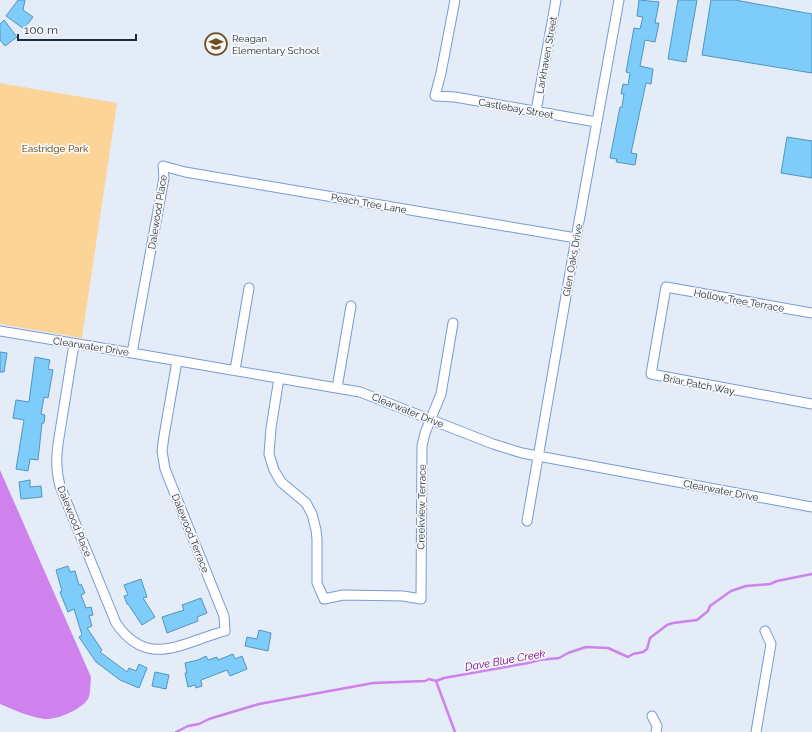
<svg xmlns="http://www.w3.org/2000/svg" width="812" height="732" viewBox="0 0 812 732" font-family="Raleway,sans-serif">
	<rect width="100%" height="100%" fill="#e3ecf7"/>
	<path fill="#fdd498" d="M0,83L117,103L82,338L0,324Z"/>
	<path fill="#cf81ed" d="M0,470L91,677C90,684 91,693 88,699C82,709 59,719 47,719C34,719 12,709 0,704Z"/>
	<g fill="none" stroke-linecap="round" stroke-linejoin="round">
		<path stroke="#cf81ed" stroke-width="2.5" d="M436,681L455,732
			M176,732L188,726L199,724L209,719L259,704L373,683L425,681L429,679L436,681L444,678L528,663L539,660L559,658L568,653L586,647L608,648L628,657L633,654L643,652L647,649L650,638L667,625L673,623L697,620L708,611L710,606L731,591L746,586L770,584L777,581L812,574"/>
	</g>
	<path fill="#7eccfa" stroke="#5395bc" d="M18,0H25L23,10L33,17L24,29L6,16Z
		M639,0L659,2L655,23H659L655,42L645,40L640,66L653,69L651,84L646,83L631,153L637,154L635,165L616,162L617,159L610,158L620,107H622L624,94H621L623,84L628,85L630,73L626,72L634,28L640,29L643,17L637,16Z
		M678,0H697L686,62L668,59Z
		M711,0H735L812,14V73L702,55Z
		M4,20L17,37L5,46L0,40V24Z
		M787,137L812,141V178L781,173Z
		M0,352L7,353L4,372H0Z
		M35,357L50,360L48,369L53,370L48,398L44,397L41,414L45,415L44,423H42L38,460L30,459L28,471L16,469L24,420L13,418L16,400L29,402Z
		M30,480V487L41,486L42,497L21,499L19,482Z
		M68,566L70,572L75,571L79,585L81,584L85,593L81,595L86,608L91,607L93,615L89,616L92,626L87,628L102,650L100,652L127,672L129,668L136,671L139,664L147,668L139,688L120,680L96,662L79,637L82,635L74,609L68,612L60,592L62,591L56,570Z
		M141,579L147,597L143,598L155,617L142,625L128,604H127L124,596L128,595L124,585Z
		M201,598L207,613L197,617L198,621L167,633L162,617L184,610L182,605Z
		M259,630L271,633L268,651L245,646L247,637L257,639Z
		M233,654L235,659L242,656L247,669L230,676L227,670L201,680L202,686L196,688L195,685L188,687L185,673H187L185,663L198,660L206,656L208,660L217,657L218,660Z
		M155,672L169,675L166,689L152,686Z"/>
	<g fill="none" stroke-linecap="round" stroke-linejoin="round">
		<g stroke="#759cd1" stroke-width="11">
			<path id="street" d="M455,0L441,73L435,96L455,97L596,122
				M536,111L556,0
				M812,313L666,287L651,374L812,404
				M0,331L132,353L360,392L493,444L522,453L812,507
				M74,344L58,444C56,458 56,471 60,486L116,623C148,670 183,642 225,631L224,616L165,469L162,451L164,436L177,361
				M132,353L164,178L163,166L185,172L576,238
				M235,370L249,288
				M279,378L271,428L269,454L274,470L281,482L306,503L312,514L316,530L317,539V583L324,599L343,595L403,596L421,599L422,446L425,433L441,394L453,323
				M337,388L351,306
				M527,521L576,238L619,0
				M652,716L657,726L656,732
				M756,732L771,644L765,631"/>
		</g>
		<use href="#street" stroke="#fff" stroke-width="9"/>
	</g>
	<defs>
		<g id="school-ring" transform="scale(1.15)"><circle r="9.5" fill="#f8f8f8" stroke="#6d5024" stroke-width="1.5"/><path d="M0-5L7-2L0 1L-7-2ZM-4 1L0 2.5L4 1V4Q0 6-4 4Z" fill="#6d5024"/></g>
	</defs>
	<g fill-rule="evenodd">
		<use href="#school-ring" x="216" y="44"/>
	</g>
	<g text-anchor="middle" stroke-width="3.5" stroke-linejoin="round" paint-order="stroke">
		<g font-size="10" fill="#1b2b40" stroke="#f8f8f8" text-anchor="start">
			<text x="232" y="42">Reagan<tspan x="232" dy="12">Elementary School</tspan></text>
		</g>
		<g font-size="10" fill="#1b2b40" stroke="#f8f8f8">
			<text transform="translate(546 55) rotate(-80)" y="4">Larkhaven Street</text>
			<text transform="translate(516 108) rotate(10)" y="4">Castlebay Street</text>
			<text transform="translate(369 203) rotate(10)" y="4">Peach Tree Lane</text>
			<text transform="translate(157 212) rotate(-81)" y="4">Dalewood Place</text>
			<text transform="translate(572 260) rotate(-80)" y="4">Glen Oaks Drive</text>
			<text transform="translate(739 300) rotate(10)" y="4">Hollow Tree Terrace</text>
			<text transform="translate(91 346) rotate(9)" y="4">Clearwater Drive</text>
			<text transform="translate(699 384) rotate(11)" y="4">Briar Patch Way</text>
			<text transform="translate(408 410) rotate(22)" y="4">Clearwater Drive</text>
			<text transform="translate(721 490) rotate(11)" y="4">Clearwater Drive</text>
			<text transform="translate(421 507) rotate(-89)" y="4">Creekview Terrace</text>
			<text transform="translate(75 521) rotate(68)" y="4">Dalewood Place</text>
			<text transform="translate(191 533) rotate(68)" y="4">Dalewood Terrace</text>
		</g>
		<g font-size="10" fill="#593a00" stroke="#f8f8f8">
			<text x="55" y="152">Eastridge Park</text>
		</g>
		<g font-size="11" font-style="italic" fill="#730591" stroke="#f8f8f8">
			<text transform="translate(505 660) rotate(-10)" y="4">Dave Blue Creek</text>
		</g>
	</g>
	<path d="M18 34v6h118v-6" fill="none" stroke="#1b2b40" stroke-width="2"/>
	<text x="24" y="34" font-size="12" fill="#1b2b40" stroke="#f8f8f8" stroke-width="3" paint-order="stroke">100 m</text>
</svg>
